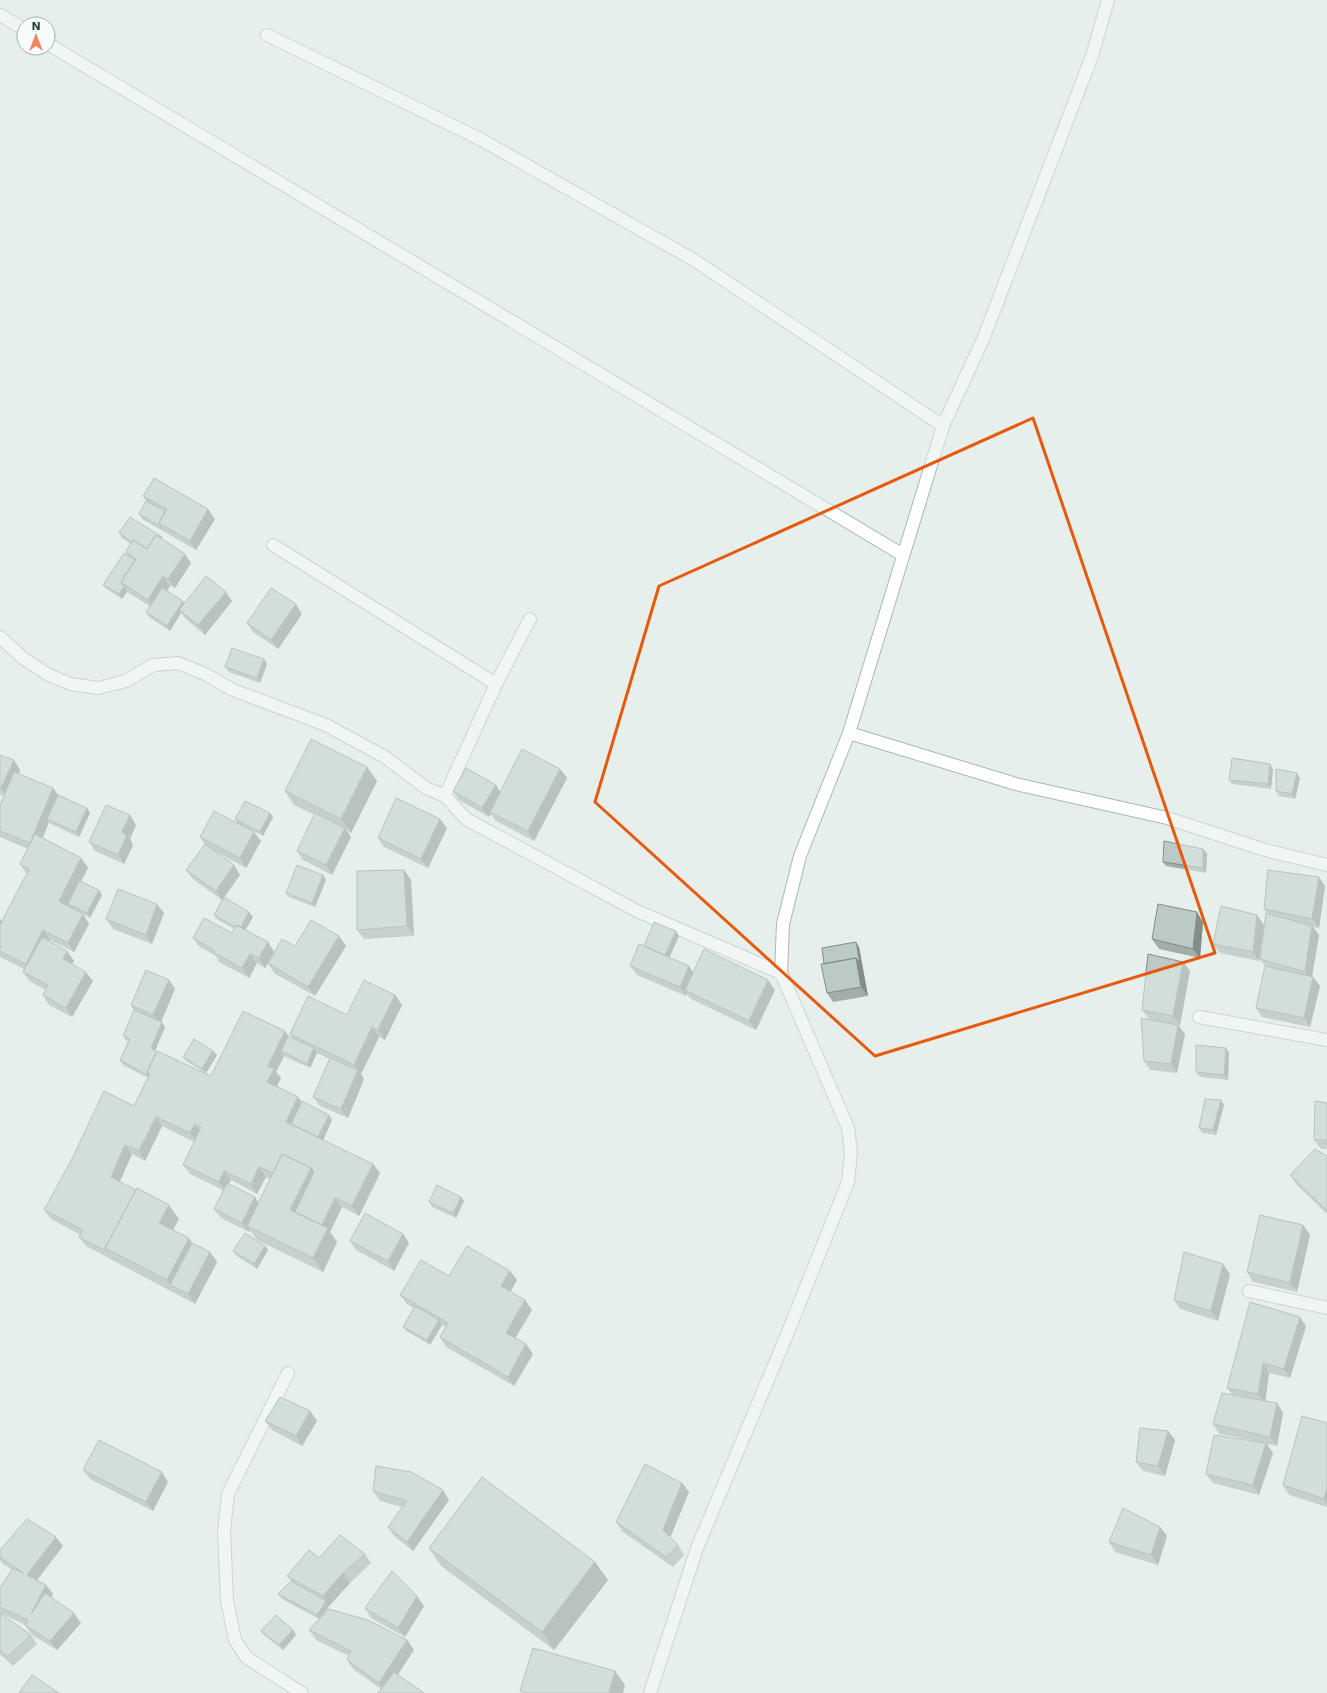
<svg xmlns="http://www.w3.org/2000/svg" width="1327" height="1693" viewBox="0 0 1327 1693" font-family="'DejaVu Sans',sans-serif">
	<rect width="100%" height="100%" fill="#e6efeb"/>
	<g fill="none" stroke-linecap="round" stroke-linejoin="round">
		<g stroke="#a8b8b2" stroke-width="14">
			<path id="street" d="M0,15L24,29
				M267,35L480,139L694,260L943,426
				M48,44L903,555
				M273,545L496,684
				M530,619L496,684L445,796L466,819L637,911L781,973
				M0,637L24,659L49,675L71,684L98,688L126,681L153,665L178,663L205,674L233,690L326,725L385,757L426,788L445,796
				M849,733L1016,784L1167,818L1265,850L1327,865
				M1199,1017L1327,1040
				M1249,1291L1327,1308
				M288,1373L228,1494L224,1531L227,1600L235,1640L247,1658L302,1693
				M650,1693L697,1548L786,1337L848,1182L851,1153L848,1128L781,973L783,924L800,856L849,733L943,426L984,337L1092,56L1108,0"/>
		</g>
		<use href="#street" stroke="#fff" stroke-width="12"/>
	</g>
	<path fill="#a1aea9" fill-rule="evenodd" d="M143,496L215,519L196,550L142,519L139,514L146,501Z
		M119,533L162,537L163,540L191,563L175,588L170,586L167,591L184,603L232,601L205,635L186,619L181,613L170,631L149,617L146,612L150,606L127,592L122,599L107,589L103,585L129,557L126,552L131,544L122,538Z
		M302,614L278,649L253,632L247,623Z
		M267,664L260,683L229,672L225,667Z
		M0,755L20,770L19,774L53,788L58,796L87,808L90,813L79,837L51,824L49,822L43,838L81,858L88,868L81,881L102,895L90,918L83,914L89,924L74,952L50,940L49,941L74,961L72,964L93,981L72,1017L49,1005L43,995L46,990L29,981L23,972L24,969L0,957V919L2,922L27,874L20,864L28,849L0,837V805L4,796L0,795Z
		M367,767L377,781L351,833L347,830L351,837L332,875L303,860L297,851L315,815L294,805L285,791Z
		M560,769L567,778L534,841L496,821L491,814L489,817L459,800L453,791L496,785L500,792Z
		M1273,769L1271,789L1232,784L1229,780Z
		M1300,778L1295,799L1279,796L1276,791Z
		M270,813L273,817L263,836L249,829L261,841L246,868L211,849L240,875L224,897L253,917L245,930L268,942L274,952L265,968L257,963L249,978L219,962L216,956L200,947L193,938L232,933L234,929L217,919L214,915L222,900L193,879L186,870L205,845L200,837L238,824L235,819Z
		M130,815L136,825L130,839L133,845L124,864L95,851L89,842Z
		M447,828L428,868L384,847L378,838Z
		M1207,853L1206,873L1166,866L1163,862Z
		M404,870L411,880L414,936L364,939L357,930Z
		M323,875L326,880L315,907L289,897L286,893Z
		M1325,886L1319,928L1313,927L1319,935L1312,977H1313L1320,986L1310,1027L1262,1017L1256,1008L1266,967L1260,959L1267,914L1264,909Z
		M164,913L152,944L113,929L106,919Z
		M1257,915L1264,925L1259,961L1220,953L1213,944Z
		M1203,922L1200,958L1159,949L1152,939Z
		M676,931L679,936L669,957L693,972L775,990L756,1030L691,999L687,994L686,996L637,975L630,966L644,946Z
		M339,936L346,946L315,996L274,973L268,963L295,946Z
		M859,947L868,996L833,1002L827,993Z
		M1190,971L1179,1026L1185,1034L1177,1073L1150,1070L1144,1061L1149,1019L1142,1010Z
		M169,980L175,989L161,1022L165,1027L155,1051L211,1076L288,1036L293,1038L290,1034L347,1015L395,995L402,1005L385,1040L379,1037L361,1074L364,1079L348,1118L320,1106L313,1097L329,1059L317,1053L310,1068L284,1056L276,1072L281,1078L277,1086L332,1120L323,1140L380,1173L359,1216L342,1207L330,1232L337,1242L323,1272L257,1240L250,1230L249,1232L221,1218L214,1209L223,1190L190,1174L183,1165L194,1142L162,1126L145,1161L132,1154L120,1181L179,1219L173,1230L189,1238L192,1243L210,1252L217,1262L195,1304L86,1246L79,1237L81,1235L51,1219L44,1210L134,1106L148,1078L123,1065L120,1060L128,1041H126L123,1036L134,1010L131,1005ZM266,1177L270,1179L259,1203L229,1184L231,1180L257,1194Z
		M1226,1048L1229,1053L1228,1080L1200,1077L1196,1072Z
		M217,1055L206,1073L186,1061L183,1057Z
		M1221,1100L1224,1105L1216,1135L1202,1133L1199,1128Z
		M1327,1103V1149H1321L1314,1140Z
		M1327,1156V1214L1297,1185L1290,1175Z
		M461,1197L464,1201L456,1218L432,1207L429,1202Z
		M403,1234L409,1243L394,1271L356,1250L350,1241Z
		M1310,1235L1297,1292L1253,1282L1247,1272Z
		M265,1246L268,1250L257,1269L237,1256L233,1251Z
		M510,1271L517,1280L510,1292L525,1300L532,1310L515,1338L526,1344L533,1354L514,1386L446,1347L440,1337L446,1327L442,1325L430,1345L406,1331L403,1327L414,1308L407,1304L400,1295L449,1276Z
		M1230,1274L1218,1321L1180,1309L1174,1300Z
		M1306,1326L1290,1378L1269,1373L1265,1401L1277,1403L1283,1413L1277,1446L1267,1444L1273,1453L1259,1495L1213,1483L1206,1474L1256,1441L1219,1434L1213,1424L1232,1395L1227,1388Z
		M310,1411L317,1421L302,1446L272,1430L265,1421Z
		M1327,1423V1507L1289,1495L1283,1485Z
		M1168,1431L1175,1440L1165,1476L1143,1471L1136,1462Z
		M83,1470L168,1482L153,1511L90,1479Z
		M682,1483L689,1492L670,1538L678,1545L684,1555L673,1567L623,1532L616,1522Z
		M373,1491L449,1500L413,1551L394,1536L388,1527L402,1507L380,1501Z
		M1160,1527L1167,1536L1158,1565L1115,1552L1109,1542Z
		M63,1546L37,1580L46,1585L53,1594L51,1597L81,1623L57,1650L32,1635L25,1625L1,1613L31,1635L37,1644L13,1666L0,1654V1588L12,1570L3,1564L0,1560V1550Z
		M429,1548L595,1562L608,1580L554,1650L441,1566Z
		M365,1554L371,1563L350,1583L329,1606L324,1613L407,1640L414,1650L381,1689L353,1669L347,1660L349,1656L316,1640L309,1630L319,1619L282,1599L278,1594L291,1581L287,1576L319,1558Z
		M424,1606L405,1637L371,1618L365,1608Z
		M261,1631L296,1635L283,1650L265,1636Z"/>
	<path fill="#838d89" d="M208,509L215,519L196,550L190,541Z
		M185,554L191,563L175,588L168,579Z
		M163,576L170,586L155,609L148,600Z
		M124,587L127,592L122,599L119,594Z
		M226,592L232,601L205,635L198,625Z
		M183,601L186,606L179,610L181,613L170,631L167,626Z
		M296,604L302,614L278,649L271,640Z
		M264,659L267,664L260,683L257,678Z
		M14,760L20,770L8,798L1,788Z
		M1270,764L1273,769L1271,789L1268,784Z
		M367,767L377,781L351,833L341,819Z
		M560,769L567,778L534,841L528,831Z
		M1297,773L1300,778L1295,799L1292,794Z
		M496,785L502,795L490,812L491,814L489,817L482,808Z
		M53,788L60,798L47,819L49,822L36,853L30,843Z
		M87,808L90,813L79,837L76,832Z
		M270,813L273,817L263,836L260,832Z
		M130,815L136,825L130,839L133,845L124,864L118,855L122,832Z
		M440,819L447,828L428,868L421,859Z
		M345,828L351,837L332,875L326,865Z
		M254,832L261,841L246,868L240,858Z
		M1203,849L1207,853L1206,873L1203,868Z
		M81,858L88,868L65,911L59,901Z
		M234,865L240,875L222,900L216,891Z
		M404,870L411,880L414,936L407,926Z
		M323,875L326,880L315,907L312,903Z
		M1319,877L1325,886L1319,928L1312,919Z
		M99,890L102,895L90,918L87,913Z
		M157,904L164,913L152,944L146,935Z
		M249,912L253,917L243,934L239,930Z
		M1197,912L1203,922L1200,958L1193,949Z
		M83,914L89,924L74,952L68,943Z
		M1257,915L1264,925L1259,961L1253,952Z
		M0,919L3,923L0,929Z
		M1312,926L1319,935L1311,982L1305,972Z
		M43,930L50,940L32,974L26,964Z
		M676,931L679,936L667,963L664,958Z
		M339,936L346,946L315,996L308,987Z
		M268,942L274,952L265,968L259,958Z
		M856,942L859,947L868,996L861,987L856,958Z
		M67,951L74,961L70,968L63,959Z
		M250,954L257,963L249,978L242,968Z
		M1183,962L1190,971L1180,1026L1173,1016Z
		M689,966L695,975L685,990L687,994L686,996L680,987Z
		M86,972L93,981L72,1017L66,1008Z
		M1313,977L1320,986L1310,1027L1304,1018Z
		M169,980L175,989L160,1024L153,1015Z
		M768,980L775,990L756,1030L749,1021Z
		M395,995L402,1005L385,1040L378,1030Z
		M162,1022L165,1027L154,1053L151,1048Z
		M1178,1025L1185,1034L1177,1073L1171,1064Z
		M372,1027L379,1037L361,1074L364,1079L348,1118L341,1109L358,1071L354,1065Z
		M285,1031L292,1041L281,1051L284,1056L276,1072L281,1078L274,1091L267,1082L268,1066Z
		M314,1048L317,1053L310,1068L307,1064Z
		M1226,1048L1229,1053L1228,1080L1224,1075Z
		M213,1051L217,1055L206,1073L202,1069Z
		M298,1097L305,1106L294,1129L286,1122Z
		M1221,1100L1224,1105L1216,1135L1213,1130Z
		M329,1115L332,1120L321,1145L317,1140Z
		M156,1117L162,1126L145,1161L139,1151Z
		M195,1124L202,1134L197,1143L190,1133Z
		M125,1145L132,1154L118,1186L111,1177Z
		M373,1164L380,1173L359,1216L352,1206Z
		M259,1167L266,1177L257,1194L251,1184Z
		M311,1168L321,1182L302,1219L290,1210Z
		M224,1171L231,1180L225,1191L219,1182Z
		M255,1197L261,1207L247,1226L250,1230L249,1232L242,1223Z
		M461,1197L464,1201L456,1218L453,1213Z
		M335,1198L342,1207L330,1232L337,1242L323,1272L313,1258L321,1228Z
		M169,1205L179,1219L169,1237L159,1223Z
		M1303,1225L1310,1235L1297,1292L1290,1283Z
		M403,1234L409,1243L394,1271L388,1261Z
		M189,1238L198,1252L170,1285L176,1294L167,1280Z
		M265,1246L268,1250L257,1269L254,1264Z
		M210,1252L217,1262L195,1304L188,1294Z
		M1223,1264L1230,1274L1218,1321L1211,1311Z
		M510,1271L517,1280L508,1296L501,1286Z
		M525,1300L532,1310L513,1342L506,1333Z
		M1300,1317L1306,1326L1290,1378L1284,1369Z
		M439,1320L442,1325L430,1345L427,1340Z
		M526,1344L533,1354L514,1386L508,1377Z
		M1263,1363L1269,1373L1265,1403L1258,1394Z
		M1277,1403L1283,1413L1277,1446L1270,1437Z
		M310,1411L317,1421L302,1446L296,1436Z
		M1168,1431L1175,1440L1165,1476L1158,1466Z
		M1266,1443L1273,1453L1259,1495L1253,1485Z
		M162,1472L168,1482L153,1511L146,1502Z
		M682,1483L689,1492L669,1540L663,1530Z
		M1327,1487V1503L1324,1499Z
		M443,1490L449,1500L413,1551L407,1542Z
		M1160,1527L1167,1536L1158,1565L1151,1555Z
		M56,1537L63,1546L33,1585L27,1575Z
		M595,1562L608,1580L554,1650L542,1632Z
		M343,1573L350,1583L329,1606L320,1619L317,1615L326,1601L323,1596Z
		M46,1585L53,1594L38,1624L31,1614Z
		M417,1596L424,1606L405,1637L398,1628Z
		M74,1613L81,1623L57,1650L50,1641Z
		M293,1630L296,1635L283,1650L279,1645Z
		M407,1640L414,1650L386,1693L379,1683Z
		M615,1671L625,1685L623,1693H609Z"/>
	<path fill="#bbcac4" stroke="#838d89" d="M154,478L208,509L190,541L159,523L167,509L143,496Z
		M146,501L165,511L159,523L162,528L139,514Z
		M130,517L162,537L161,538L156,535L147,549L133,540L132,542L119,533Z
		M156,535L185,554L168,579L163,576L148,600L121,582L136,559L126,552L133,540L147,549Z
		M124,553L135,560L121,582L124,587L119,594L103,585Z
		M206,576L226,592L198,625L179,610Z
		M162,588L183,601L167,626L146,612Z
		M271,588L296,604L271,640L247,623Z
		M232,648L264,659L257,678L225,667Z
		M311,739L367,767L341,819L285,791Z
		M522,749L560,769L528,831L490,812Z
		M0,755L14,760L1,788H0Z
		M1232,758L1270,764L1268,784L1229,780Z
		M466,768L496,785L482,808L453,791Z
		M1276,769L1297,773L1292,794L1276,791Z
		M14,772L53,788L30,843L0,831V805Z
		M58,795L87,808L76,832L47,819Z
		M396,798L440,819L421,859L378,838Z
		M245,801L270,813L260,832L235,819Z
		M106,805L130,815L122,832L127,835L118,855L89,842Z
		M214,811L254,832L240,858L200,837Z
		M315,813L345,828L326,865L297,851Z
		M35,834L81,858L59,901L83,914L68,943L43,930L26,964L0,951V925L29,869L20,864Z
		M1164,841L1203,849V868L1163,862Z
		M205,844L234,865L216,891L186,870Z
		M297,865L323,875L312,903L286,893Z
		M404,870L407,926L357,930V871Z
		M1268,870L1319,877L1312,919L1264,909Z
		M79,881L99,890L87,913L68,904Z
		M118,889L157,904L146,935L106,919Z
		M224,897L249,912L241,927L236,925L235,927L214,915Z
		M1158,904L1197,912L1193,949L1152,939Z
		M1221,906L1257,915L1253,952L1213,944Z
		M1266,913L1312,926L1305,972L1260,959Z
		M204,918L232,933L236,925L268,942L259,958L250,954L242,968L213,952L214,950L193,938Z
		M311,920L339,936L308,987L268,963L282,939L295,946Z
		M654,922L676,931L665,955L644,946Z
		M42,937L67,951L63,959L86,972L66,1008L43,995L48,985L23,972Z
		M856,942L860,963L856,958L824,964L822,948Z
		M639,944L689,966L680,987L630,966Z
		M704,949L768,980L749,1021L685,990Z
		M1148,954L1183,962L1173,1016L1142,1010Z
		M856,958L861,987L827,993L821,964Z
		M1265,966L1313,977L1304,1018L1256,1008Z
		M146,970L169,980L153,1015L131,1005Z
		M364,980L395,995L378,1030L372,1027L354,1065L290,1034L308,996L347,1015Z
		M134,1010L162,1022L151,1048L157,1052L147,1072L149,1075V1076L120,1060L130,1039L123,1036Z
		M243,1011L285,1031L268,1066L274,1069L267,1082L298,1097L286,1122L373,1164L352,1206L335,1198L322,1225L295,1212L314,1172L311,1168L282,1154L273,1173L259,1167L251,1184L224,1171L219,1182L183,1165L201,1127L195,1124L190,1133L156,1117L139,1151L125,1145L111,1177L136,1190L105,1248L108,1252L79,1237L83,1230L44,1210L73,1157L104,1091L134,1106L150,1074L147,1072L157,1051L211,1076Z
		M1141,1018L1178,1025L1171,1064L1144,1061Z
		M288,1036L314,1048L307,1064L281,1051Z
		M194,1039L213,1051L202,1069L183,1057Z
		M1196,1045L1226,1048L1224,1075L1196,1072Z
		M330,1058L358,1070L341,1109L313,1097Z
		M1205,1099L1221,1100L1213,1130L1199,1128Z
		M302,1101L329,1115L318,1137L291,1124Z
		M1315,1101L1327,1103V1140H1314Z
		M1315,1149L1327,1156V1211L1290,1175Z
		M282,1154L311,1168L290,1210L328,1228L313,1258L247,1226Z
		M227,1183L255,1197L242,1223L214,1209Z
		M437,1185L461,1197L453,1213L429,1202Z
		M137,1188L169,1205L159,1223L189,1238L167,1280L105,1248Z
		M365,1213L403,1234L388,1261L350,1241Z
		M1260,1215L1303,1225L1290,1283L1247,1272Z
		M245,1233L265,1246L254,1264L233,1251Z
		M192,1243L210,1252L188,1294L170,1285Z
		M467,1246L510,1271L501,1286L525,1300L506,1333L526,1344L508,1377L440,1337L448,1323L400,1295L421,1260L449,1276Z
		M1184,1252L1223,1264L1211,1311L1174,1300Z
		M1250,1302L1300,1317L1284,1369L1263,1363L1258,1394L1227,1388Z
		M415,1306L439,1320L427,1340L403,1327Z
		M1222,1393L1277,1403L1270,1437L1213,1424Z
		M280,1397L310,1411L296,1436L265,1421Z
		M1302,1416L1327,1423V1487L1324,1499L1283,1485Z
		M1140,1428L1168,1431L1158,1466L1136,1462Z
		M1214,1435L1266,1443L1253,1485L1206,1474Z
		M99,1440L162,1472L146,1502L83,1470Z
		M645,1464L682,1483L663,1530L678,1545L666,1557L616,1522Z
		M376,1466L411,1472L443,1490L407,1542L388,1527L407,1501L373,1491Z
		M482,1477L595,1562L542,1632L429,1548Z
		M1123,1508L1160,1527L1151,1555L1109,1542Z
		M27,1519L56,1537L27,1575L46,1585L31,1614L45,1593L74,1613L50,1641L25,1625L28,1620L0,1607V1588L13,1568L23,1573L0,1557V1550Z
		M340,1535L365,1554L343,1573L323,1596L287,1576L309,1550L319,1558Z
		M392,1571L417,1596L398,1628L365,1608Z
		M291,1581L326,1601L317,1615L278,1594Z
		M328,1609L368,1620L407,1640L379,1683L347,1660L351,1651L309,1630Z
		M0,1613L31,1635L7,1657L0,1650Z
		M276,1615L293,1630L279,1645L261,1631Z
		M533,1648L615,1671L609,1693H526L520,1691Z
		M394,1672L424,1693H378Z
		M32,1675L59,1693H19Z"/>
	<path d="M0 0H1327V1693H0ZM1033,418L1215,953L875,1056L595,802L659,586Z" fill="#e6efeb" fill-opacity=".55" fill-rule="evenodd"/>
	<path fill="none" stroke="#e8590c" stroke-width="3" stroke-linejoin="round" d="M1033,418L1215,953L875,1056L595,802L659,586Z"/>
	<g transform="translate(36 36)"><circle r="19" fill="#f7fbf9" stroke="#a3b1ad"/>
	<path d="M0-3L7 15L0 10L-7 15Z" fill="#f4845f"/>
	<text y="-6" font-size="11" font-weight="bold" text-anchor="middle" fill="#24423a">N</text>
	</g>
</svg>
